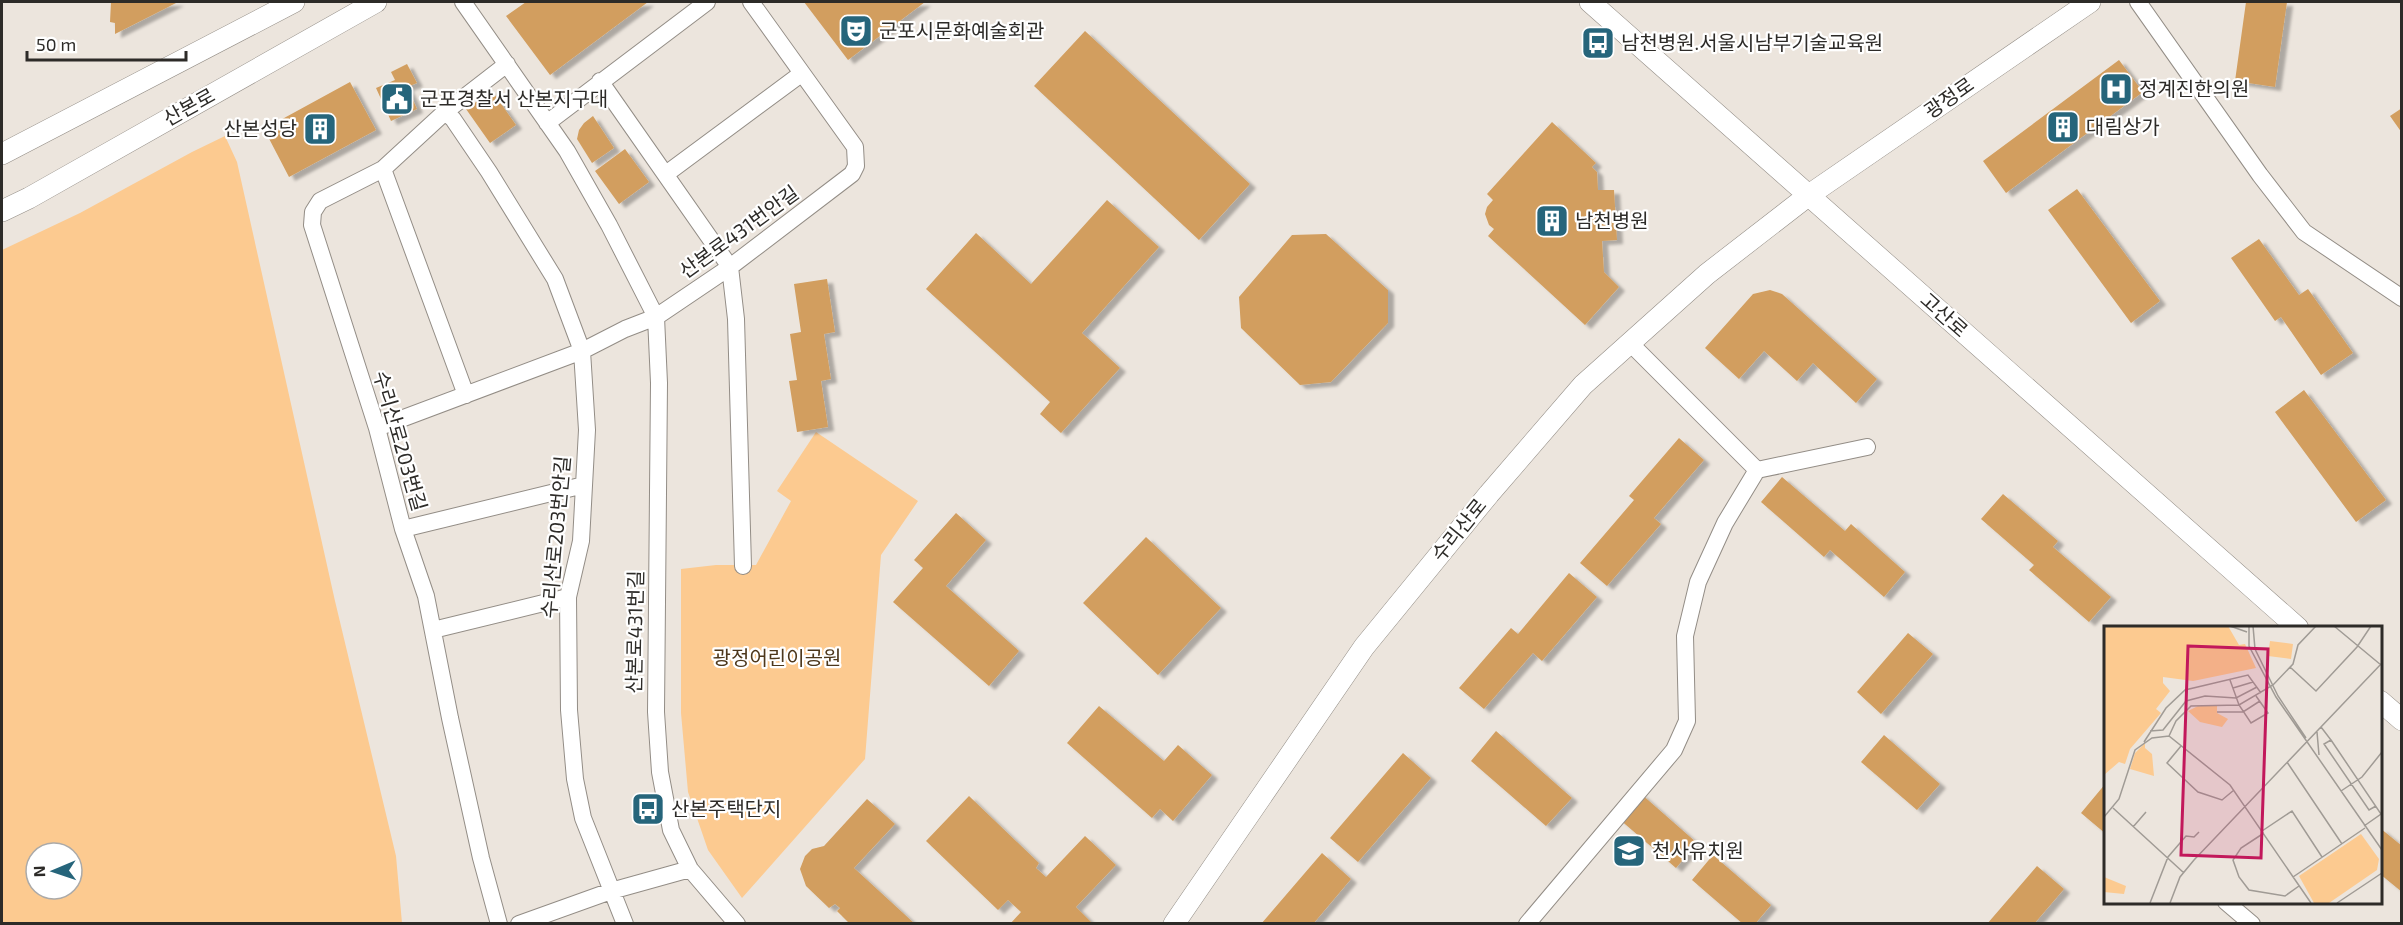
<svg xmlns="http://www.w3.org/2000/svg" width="2403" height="925" viewBox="0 0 2403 925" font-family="'Exo 2','Noto Sans KR',sans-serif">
	<defs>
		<filter id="shadow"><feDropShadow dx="6" dy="4" stdDeviation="1.5" flood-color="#0004"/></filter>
	</defs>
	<rect width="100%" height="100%" fill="#ece5dd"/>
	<path fill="#fcca90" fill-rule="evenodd" d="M225,136L237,162L335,601L396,856L402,923H2V250L80,213L192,152ZM36,853H72V889H36Z
		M816,432L918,501L881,555L865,759L742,898L708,850L688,792L681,713V569L716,565H756L791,501L777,491Z"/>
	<path fill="#d29e5e" filter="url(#shadow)" d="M111,2H178L115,34V23L110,22Z
		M526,2H648L550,75L506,16Z
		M804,2H925L848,60Z
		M2246,2H2287L2275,87L2235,81Z
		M1085,31L1250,184L1199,240L1034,86Z
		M2119,60L2143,92L2006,193L1983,161Z
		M407,64L417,83L407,87L417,109L391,121L376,88L395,80L391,72Z
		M350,82L376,130L289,177L264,129Z
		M492,91L516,125L490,143L466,109Z
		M2402,108V133L2390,116Z
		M593,116L614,148L592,163L577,139L579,130L584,123Z
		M1552,122L1596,163L1592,167L1597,172L1598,190H1614L1617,240L1602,241L1604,272L1619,287L1585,325L1488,236L1494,229L1489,225L1485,214L1487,207L1493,200L1487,194Z
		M625,149L649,182L619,204L595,171Z
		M2077,189L2160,301L2131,323L2048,210Z
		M1107,200L1159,247L1082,333L1120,368L1061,433L1040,414L1050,402L926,289L976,233L1031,284Z
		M1326,234L1388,290V323L1331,382L1300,385L1241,328L1239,297L1292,235Z
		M2259,239L2299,295L2308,289L2353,353L2321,375L2281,317L2275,321L2231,258Z
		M827,279L835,332L824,334L831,379L821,381L828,427L797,432L789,381L797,380L790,334L801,332L794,284Z
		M1770,290L1782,294L1877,379L1856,403L1813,363L1797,381L1764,351L1739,379L1705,348L1753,294Z
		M2304,390L2386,500L2356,522L2275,412Z
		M1679,438L1704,460L1654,518L1661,524L1607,586L1580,563L1634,500L1629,496Z
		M1782,477L1845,531L1851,524L1905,572L1884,597L1830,550L1824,557L1761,502Z
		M2003,494L2058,541L2053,547L2111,597L2089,622L2029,570L2034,565L1981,519Z
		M956,513L986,540L946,586L1019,651L989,686L893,602L923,568L914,560Z
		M1146,537L1221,608L1158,675L1083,603Z
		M1569,573L1597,597L1542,661L1533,653L1484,709L1459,688L1511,628L1518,634Z
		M1908,633L1933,654L1881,714L1857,692Z
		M1099,706L1164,761L1178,745L1212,775L1173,821L1160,809L1152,818L1067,743Z
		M1496,731L1572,798L1546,826L1471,761Z
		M1884,735L1940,784L1917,810L1861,762Z
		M1403,753L1431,778L1358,862L1330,838Z
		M2106,783V834L2081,813Z
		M1640,793L1697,843L1676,868L1618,818Z
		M969,796L1039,863L1036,868L1046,877L1085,836L1116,865L1076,907L1093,924H1010L1021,912L1008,900L998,910L926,841Z
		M867,799L895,824L854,868L915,924H850L837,911L840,908L835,904L829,908L806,886L800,869L805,856L812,849L824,846Z
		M2380,828L2402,846V892L2380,874Z
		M1322,853L1351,879L1313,924H1261Z
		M1713,855L1771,905L1755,924H1743L1692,880Z
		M2037,866L2064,889L2034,924H1987Z"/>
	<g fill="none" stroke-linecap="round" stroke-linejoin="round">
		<g stroke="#938d86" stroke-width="18">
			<path id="minor" d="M463,2L567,151L609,225L656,317L659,383L656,712L660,772L671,830L690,869L737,924
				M2138,2L2260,175L2304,232L2402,298
				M600,81L730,267L736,319L743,566
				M445,112L453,119L489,172L555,279L582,351L587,430L581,541L568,597L569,710L575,779L583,818L625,924
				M547,123L707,2
				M383,169L466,395
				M666,174L801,74
				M377,428L582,351L625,329L656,317L730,267L852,174L856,166L855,147L751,2
				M1757,470L1867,447
				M403,529L584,485
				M433,630L568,597
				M2226,902L2252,924
				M499,924L481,858L450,718L426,596L403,529L377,428L312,225L313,212L320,201L383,169L445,112L507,64
				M519,924L611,891L690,869
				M1527,924L1674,750L1687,721L1685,636L1698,582L1725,523L1757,470L1631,344"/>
		</g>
		<g stroke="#938d86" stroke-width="22">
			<path id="tertiary" d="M1590,2L2298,628
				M2,154L294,2
				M2,211L29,198L376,2
				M2380,701L2402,720
				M1174,924L1364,647L1489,494L1583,385L1707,274L1809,195L2090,2"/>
		</g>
		<use href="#minor" stroke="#fff" stroke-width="16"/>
		<use href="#tertiary" stroke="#fff" stroke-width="21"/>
	</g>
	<defs>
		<g id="theatre-square" transform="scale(1.725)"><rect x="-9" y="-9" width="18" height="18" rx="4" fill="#26657b" stroke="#fff"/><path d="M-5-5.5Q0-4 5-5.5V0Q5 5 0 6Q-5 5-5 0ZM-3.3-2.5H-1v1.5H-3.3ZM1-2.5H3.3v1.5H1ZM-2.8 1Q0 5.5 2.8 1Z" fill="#fff"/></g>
		<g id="bus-square" transform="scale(1.725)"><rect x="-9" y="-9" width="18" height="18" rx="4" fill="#26657b" stroke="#fff"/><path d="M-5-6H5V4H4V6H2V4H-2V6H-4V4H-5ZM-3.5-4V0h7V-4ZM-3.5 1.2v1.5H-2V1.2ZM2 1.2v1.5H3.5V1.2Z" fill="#fff"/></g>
		<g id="hospital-square" transform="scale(1.725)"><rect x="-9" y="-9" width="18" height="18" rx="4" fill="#26657b" stroke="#fff"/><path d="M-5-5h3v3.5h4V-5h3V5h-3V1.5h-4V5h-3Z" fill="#fff"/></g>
		<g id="civic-square" transform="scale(1.725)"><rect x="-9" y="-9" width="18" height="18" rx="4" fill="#26657b" stroke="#fff"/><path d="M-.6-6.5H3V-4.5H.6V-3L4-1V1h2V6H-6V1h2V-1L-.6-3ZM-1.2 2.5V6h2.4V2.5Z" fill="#fff"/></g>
		<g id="building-square" transform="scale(1.725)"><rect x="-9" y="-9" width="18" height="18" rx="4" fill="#26657b" stroke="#fff"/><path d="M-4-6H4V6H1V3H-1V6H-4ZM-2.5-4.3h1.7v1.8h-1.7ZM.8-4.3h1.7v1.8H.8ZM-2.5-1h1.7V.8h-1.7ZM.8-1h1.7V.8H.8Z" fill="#fff"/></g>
		<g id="school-square" transform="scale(1.725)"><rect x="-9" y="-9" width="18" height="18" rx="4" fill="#26657b" stroke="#fff"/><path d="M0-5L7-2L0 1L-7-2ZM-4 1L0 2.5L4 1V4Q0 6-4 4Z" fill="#fff"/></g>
	</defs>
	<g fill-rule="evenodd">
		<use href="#theatre-square" x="856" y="31"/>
		<use href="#bus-square" x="1598" y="43"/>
		<use href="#hospital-square" x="2116" y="89"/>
		<use href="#civic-square" x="397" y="99"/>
		<use href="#building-square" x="2063" y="127"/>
		<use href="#building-square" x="320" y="129"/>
		<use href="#building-square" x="1552" y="221"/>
		<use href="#bus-square" x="648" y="809"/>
		<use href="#school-square" x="1629" y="851"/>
	</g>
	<g text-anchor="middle" stroke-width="4.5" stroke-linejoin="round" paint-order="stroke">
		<g font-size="20" fill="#2d2b28" stroke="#fff" text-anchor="start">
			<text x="879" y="38">군포시문화예술회관</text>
			<text x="1621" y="50">남천병원.서울시남부기술교육원</text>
			<text x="2139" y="96">정계진한의원</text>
			<text x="420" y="106">군포경찰서 산본지구대</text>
			<text x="2086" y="134">대림상가</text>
			<text x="297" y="136" text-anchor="end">산본성당</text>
			<text x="1575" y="228">남천병원</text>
			<text x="671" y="816">산본주택단지</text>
			<text x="1652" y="858">천사유치원</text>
		</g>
		<g font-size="20" fill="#2d2b28" stroke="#fff">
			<text transform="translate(1949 98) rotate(-35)" y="7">광정로</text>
			<text transform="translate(189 107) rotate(-29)" y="7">산본로</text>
			<text transform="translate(739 232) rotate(-36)" y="7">산본로431번안길</text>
			<text transform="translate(1944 315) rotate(42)" y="7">고산로</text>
			<text transform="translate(400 441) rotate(74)" y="7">수리산로203번길</text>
			<text transform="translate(1459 530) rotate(-51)" y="7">수리산로</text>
			<text transform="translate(556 537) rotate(-85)" y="7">수리산로203번안길</text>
			<text transform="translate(635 632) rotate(-89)" y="7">산본로431번길</text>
		</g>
		<g font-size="20" fill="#4d371b" stroke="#fff">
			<text x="777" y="665">광정어린이공원</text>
		</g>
	</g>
	<g transform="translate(2104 626)">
		<rect width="278" height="278" fill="#ece5dd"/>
		<path d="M0,0H124L135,19L141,18L152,42L89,55L59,51V57L66,65L52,83L57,87L26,123L21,138L15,136L0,149ZM166,15L189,18L187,33L164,30ZM94,80H113V87L124,93L118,101L96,96L84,85ZM41,117V122L48,128L50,150L26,143L31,127ZM257,208L275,233L273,244L225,277H210L195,250ZM0,251L22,260L20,268L0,266Z" fill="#fcca90"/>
		<path fill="none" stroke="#a09b95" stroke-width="1.5" d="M126,0L143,6M145,0V20L172,71L278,224M149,0L151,23L174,70L202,112M230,0L277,39M186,41L212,65L253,21L267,0M126,54L135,79L147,97L164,87L152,70M129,62L149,56M113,86H139L156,75M217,101L227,114L220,118L265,184L272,180M46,105L59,104L82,75L101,70L132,72L153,61M213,106L215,129M65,110L72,95L87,80L135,79L169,59L189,38L194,19L212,0M227,114L277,188L260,200M40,116L62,82L81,64L144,49L157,67M77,120L63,137L94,166L118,174L130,164M183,136L238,218M237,165L258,151L278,126M9,182L80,247M0,191L15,173L31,124L48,112L65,110L126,159L207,277M29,201L42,186M158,205L188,185L218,231M160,207L137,222L129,234L135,251L145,264L181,270L195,260M189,251L261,202M46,277L64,231L82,210L90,211L95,206M66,277L76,251L90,234L278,37M233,277L278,247"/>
		<path fill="#c2185b" fill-opacity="0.15" stroke="#c2185b" stroke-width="3" d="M84,20L164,23L157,232L77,229Z"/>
		<rect width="278" height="278" fill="none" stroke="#2d2b28" stroke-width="3"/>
	</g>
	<rect width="2403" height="925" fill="none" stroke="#2d2b28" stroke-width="6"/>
	<g transform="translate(54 871) rotate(268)"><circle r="28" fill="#ffffff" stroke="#abaaa9" stroke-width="1.5"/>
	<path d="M0-4.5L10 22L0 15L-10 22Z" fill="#26657b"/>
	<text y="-9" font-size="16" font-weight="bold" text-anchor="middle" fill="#2d2b28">N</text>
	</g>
	<path d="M27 51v9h159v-9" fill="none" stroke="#2d2b28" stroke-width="3"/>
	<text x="36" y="51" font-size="18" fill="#2d2b28" stroke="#ffffff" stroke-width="4.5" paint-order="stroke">50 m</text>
</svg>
